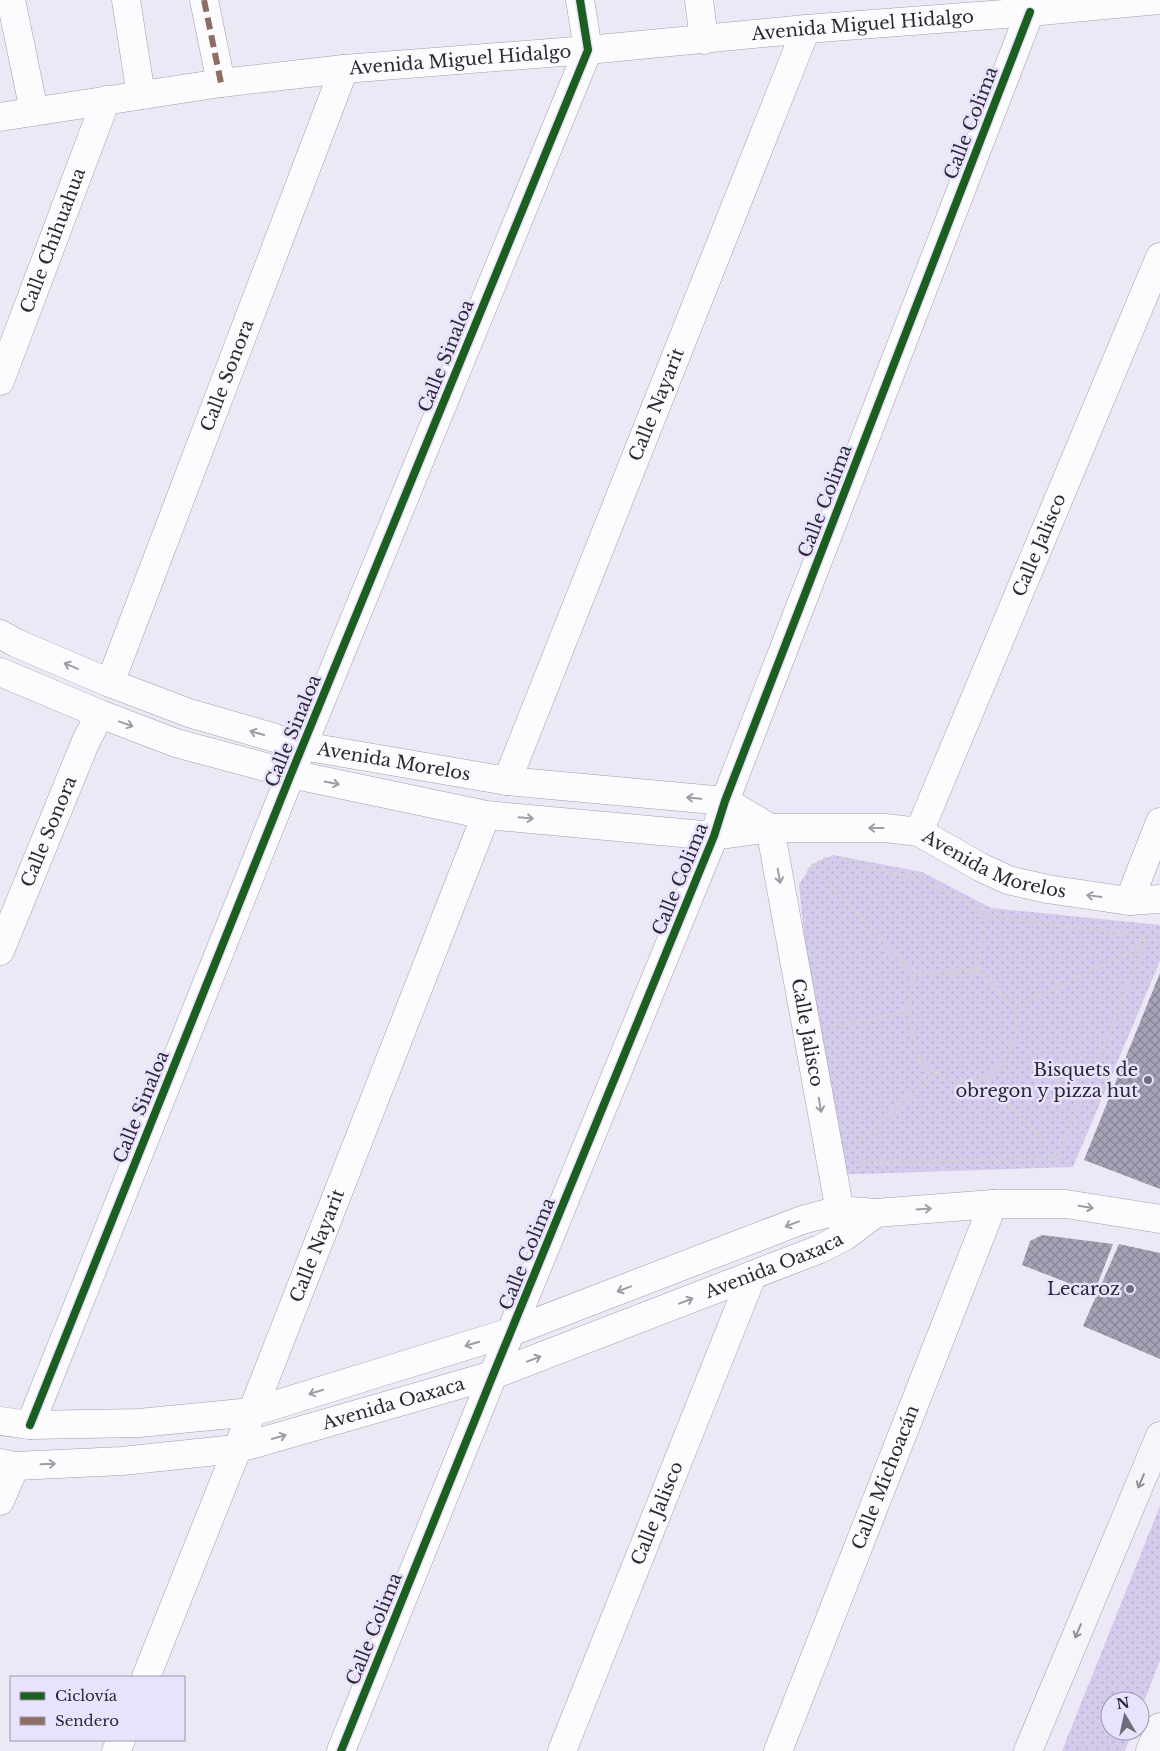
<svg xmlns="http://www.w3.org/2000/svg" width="1160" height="1751" viewBox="0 0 1160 1751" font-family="'Libre Baskerville',serif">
	<defs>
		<pattern id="park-dots" width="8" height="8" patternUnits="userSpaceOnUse" patternTransform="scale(1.25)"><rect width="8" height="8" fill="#d3caec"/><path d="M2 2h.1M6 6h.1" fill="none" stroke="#b5aecb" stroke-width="1.8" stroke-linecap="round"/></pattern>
		<pattern id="building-cross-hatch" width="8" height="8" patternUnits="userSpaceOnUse" patternTransform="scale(1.25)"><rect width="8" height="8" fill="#a8a2b6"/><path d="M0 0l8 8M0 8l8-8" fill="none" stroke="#898495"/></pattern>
	</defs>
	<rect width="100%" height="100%" fill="#ece8f6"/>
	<path fill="url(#park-dots)" d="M833,855L922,872L991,908L1160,925V961L1073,1167L828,1175L799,884L812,865Z
		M1160,1506V1660L1140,1712V1701H1110V1731H1133L1125,1751H1062Z"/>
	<path fill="url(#building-cross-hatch)" d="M1160,973V1189L1084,1160Z
		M1042,1235L1113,1244L1094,1293L1022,1265L1030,1241Z
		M1119,1244L1160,1253V1359L1083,1326Z"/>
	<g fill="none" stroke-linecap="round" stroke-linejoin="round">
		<g stroke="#a19eaa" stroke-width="29">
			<g id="minor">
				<path d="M11,0L34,111"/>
				<path d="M126,0L141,95"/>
				<path d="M204,0L221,83"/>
				<path d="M699,0L704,40"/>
				<path id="s1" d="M0,381L106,100"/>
				<path id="s2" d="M110,683L344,69"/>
				<path id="s3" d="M507,781L806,29"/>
				<path id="s4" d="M919,832L1160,257"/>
				<path d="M1129,901L1160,822"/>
				<path id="s5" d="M0,951L86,741L100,714"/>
				<path d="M30,1425L291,774L588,50L580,0"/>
				<path d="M0,1501L15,1466"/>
				<path id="s6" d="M146,1677L252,1412L486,815"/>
				<path d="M116,1751L121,1740"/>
				<path d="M341,1751L493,1375L714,836L725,801L1030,12"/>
				<path id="s7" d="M562,1751L752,1276"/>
				<path id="s8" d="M778,1751L993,1204"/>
			</g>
		</g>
		<g stroke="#a19eaa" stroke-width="29">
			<g id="tertiary">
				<path id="s9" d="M0,117L221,83L344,69L588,50L806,29L1030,12L1160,0"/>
				<path id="s10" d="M0,634L16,643L110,683L189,713L303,746L507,781L725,801L770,828"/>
				<path id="s11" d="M0,672L100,714L176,743L291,774L486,815L714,836L770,828H885L919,832L980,867L1008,880L1047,889L1129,901L1160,899"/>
				<path id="s12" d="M770,828L843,1228"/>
				<path d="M0,1421L30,1425L139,1423L252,1412L511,1332L802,1220L839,1210L876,1213L993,1204H1066L1160,1219"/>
				<path id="s13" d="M0,1463L15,1466L122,1461L236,1449L493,1375L820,1249L845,1236L876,1213"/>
			</g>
		</g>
		<g stroke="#a19eaa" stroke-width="29">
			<path id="secondary" d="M1028,1751L1160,1436
				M1150,1751L1160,1727"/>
		</g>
		<path stroke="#d2d1d6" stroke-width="3" stroke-dasharray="4 2.5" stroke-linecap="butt" d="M842,858L872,868L917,879L961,898L987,916L977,969L914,974L981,971L1014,1008L1146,944L1145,936L987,916
			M812,865L914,974L908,1011L835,1028
			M808,871L812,865L829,857
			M908,1011L913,1038L923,1066L956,1082L986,1078L1008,1060L1017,1028L1014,1008
			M857,1144L935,1072
			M1058,1158L1145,945
			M860,1163L1058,1158L986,1078"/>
		<use href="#minor" stroke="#fcfcfe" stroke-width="28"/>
		<use href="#tertiary" stroke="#fcfcfe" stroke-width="28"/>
		<use href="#secondary" stroke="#f6f5f9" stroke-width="28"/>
		<path stroke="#8d6e63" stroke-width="6" stroke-dasharray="12 6" stroke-linecap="butt" d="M204,0L221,83"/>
		<g stroke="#e8e2fc" stroke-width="11">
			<path id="cycleway" d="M30,1425L291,774L588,50L580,0
				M341,1751L493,1375L714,836L725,801L1030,12"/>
		</g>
		<use href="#cycleway" stroke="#1b5e20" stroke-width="8"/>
	</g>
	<defs><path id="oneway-shaft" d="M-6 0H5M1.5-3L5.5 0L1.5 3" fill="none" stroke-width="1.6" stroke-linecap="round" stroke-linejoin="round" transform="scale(1.25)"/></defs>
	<g stroke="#9e9da4">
		<use href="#oneway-shaft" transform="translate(71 666) rotate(-157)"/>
		<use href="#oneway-shaft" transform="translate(126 724) rotate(20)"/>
		<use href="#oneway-shaft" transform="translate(257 733) rotate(-164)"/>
		<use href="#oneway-shaft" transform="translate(332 783) rotate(12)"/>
		<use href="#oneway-shaft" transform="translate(694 798) rotate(-175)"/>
		<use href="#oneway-shaft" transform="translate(526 818) rotate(5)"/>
		<use href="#oneway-shaft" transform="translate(876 828) rotate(-180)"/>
		<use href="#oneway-shaft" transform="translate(779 876) rotate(80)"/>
		<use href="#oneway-shaft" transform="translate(1094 896) rotate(-172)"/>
		<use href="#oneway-shaft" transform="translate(820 1105) rotate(80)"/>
		<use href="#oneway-shaft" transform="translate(1086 1207) rotate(9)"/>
		<use href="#oneway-shaft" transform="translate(924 1209) rotate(-4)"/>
		<use href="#oneway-shaft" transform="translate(792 1224) rotate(159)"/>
		<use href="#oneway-shaft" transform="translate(624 1289) rotate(159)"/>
		<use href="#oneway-shaft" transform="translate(686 1301) rotate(-21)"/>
		<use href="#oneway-shaft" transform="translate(472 1344) rotate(163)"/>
		<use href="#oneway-shaft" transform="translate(534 1359) rotate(-21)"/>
		<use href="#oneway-shaft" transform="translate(316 1392) rotate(163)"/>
		<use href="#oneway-shaft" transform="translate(279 1437) rotate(-16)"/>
		<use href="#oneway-shaft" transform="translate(48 1464) rotate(-2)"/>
	</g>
	<g stroke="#918f97">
		<use href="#oneway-shaft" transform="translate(1141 1481) rotate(113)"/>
		<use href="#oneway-shaft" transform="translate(1078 1631) rotate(113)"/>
	</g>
	<g fill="#6f6c79" stroke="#e8e2fc" stroke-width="2">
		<circle cx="1148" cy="1080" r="5"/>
		<circle cx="1130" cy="1289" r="5"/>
	</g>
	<g text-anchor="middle" stroke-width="5" stroke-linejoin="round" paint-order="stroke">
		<g font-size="18" fill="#2c2935" stroke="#e8e2fc">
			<text dy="6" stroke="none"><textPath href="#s9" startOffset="868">Avenida Miguel Hidalgo</textPath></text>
			<text dy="6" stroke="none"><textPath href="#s9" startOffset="464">Avenida Miguel Hidalgo</textPath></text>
			<text transform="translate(971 123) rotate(-69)" y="6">Calle Colima</text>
			<text dy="6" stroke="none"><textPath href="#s1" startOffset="150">Calle Chihuahua</textPath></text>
			<text transform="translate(446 356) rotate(-68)" y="6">Calle Sinaloa</text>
			<text dy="6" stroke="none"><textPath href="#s2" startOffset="329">Calle Sonora</textPath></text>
			<text dy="6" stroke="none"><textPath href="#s3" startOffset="405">Calle Nayarit</textPath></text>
			<text transform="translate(825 501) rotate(-69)" y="6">Calle Colima</text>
			<text dy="6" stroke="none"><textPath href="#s4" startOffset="311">Calle Jalisco</textPath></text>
			<text transform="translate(293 731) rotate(-68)" y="6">Calle Sinaloa</text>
			<text dy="6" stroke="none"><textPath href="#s10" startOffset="416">Avenida Morelos</textPath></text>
			<text dy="6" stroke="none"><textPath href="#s5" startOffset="129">Calle Sonora</textPath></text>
			<text dy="6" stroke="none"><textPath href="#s11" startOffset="1026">Avenida Morelos</textPath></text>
			<text transform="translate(680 879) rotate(-68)" y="6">Calle Colima</text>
			<text dy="6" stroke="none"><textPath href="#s12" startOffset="208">Calle Jalisco</textPath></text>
			<text transform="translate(141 1107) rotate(-68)" y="6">Calle Sinaloa</text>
			<text dy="6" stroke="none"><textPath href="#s6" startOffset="464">Calle Nayarit</textPath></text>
			<text transform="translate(527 1254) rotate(-68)" y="6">Calle Colima</text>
			<text dy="6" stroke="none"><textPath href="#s13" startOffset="806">Avenida Oaxaca</textPath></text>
			<text dy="6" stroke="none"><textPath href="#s13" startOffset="401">Avenida Oaxaca</textPath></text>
			<text dy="6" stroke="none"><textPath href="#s8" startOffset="294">Calle Michoacán</textPath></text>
			<text dy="6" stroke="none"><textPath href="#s7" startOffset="256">Calle Jalisco</textPath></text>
			<text transform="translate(374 1629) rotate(-68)" y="6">Calle Colima</text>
		</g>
		<g font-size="18" fill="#2c2935" stroke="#e8e2fc" text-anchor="end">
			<text x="1138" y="1076">Bisquets de<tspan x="1138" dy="21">obregon y pizza hut</tspan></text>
			<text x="1120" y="1295">Lecaroz</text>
		</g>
	</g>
	<rect x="10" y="1676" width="175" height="65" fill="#e8e2fc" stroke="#9d98ac"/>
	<rect x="20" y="1692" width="25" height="8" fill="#1b5e20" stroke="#9d98ac"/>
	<text x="55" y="1701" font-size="15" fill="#2c2935">Ciclovía</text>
	<rect x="20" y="1717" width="25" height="8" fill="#8d6e63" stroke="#9d98ac"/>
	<text x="55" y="1726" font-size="15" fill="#2c2935">Sendero</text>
	<g transform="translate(1125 1716) rotate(351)"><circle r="24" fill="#e8e2fc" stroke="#9d98ac"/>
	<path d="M0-4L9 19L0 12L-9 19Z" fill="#6f6c79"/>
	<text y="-8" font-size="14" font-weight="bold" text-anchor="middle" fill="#2c2935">N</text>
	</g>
</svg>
